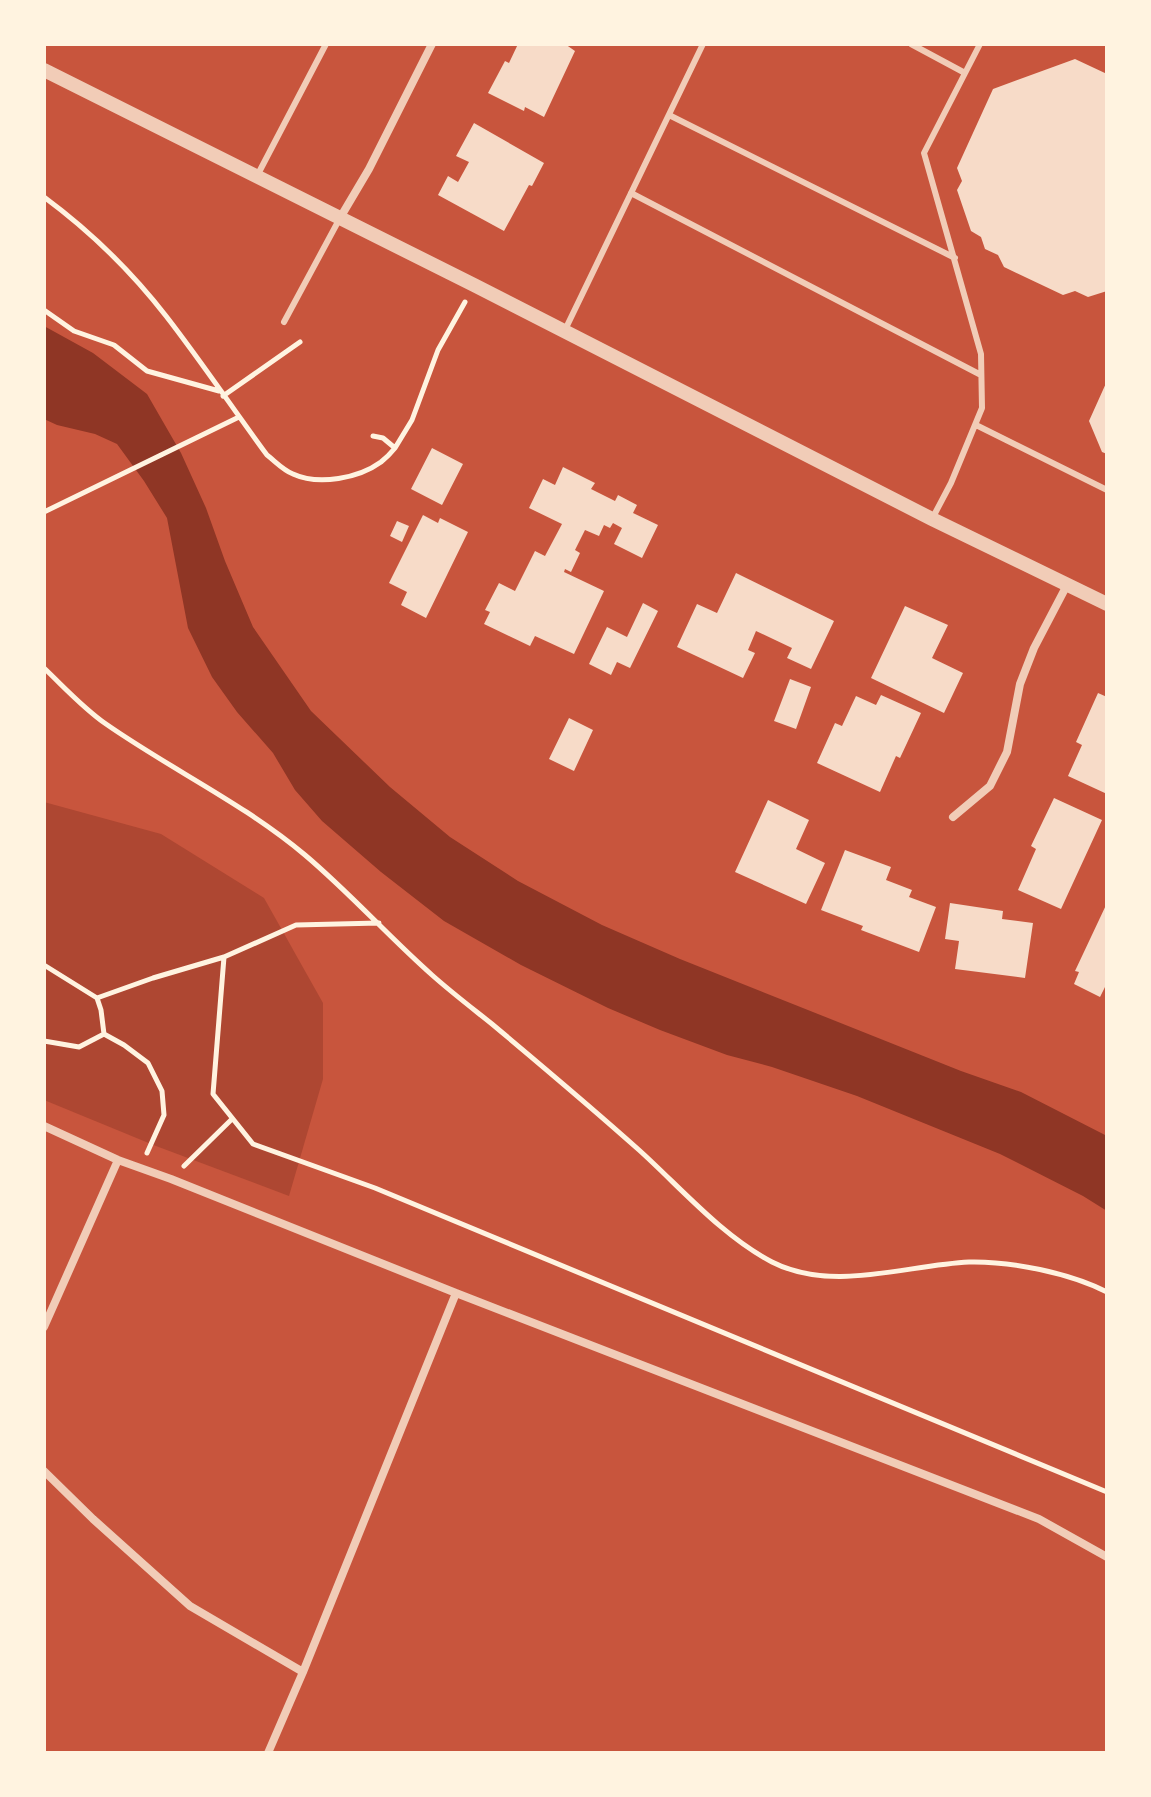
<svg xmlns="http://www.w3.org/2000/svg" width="1151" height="1797" viewBox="0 0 1151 1797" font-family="'Fira Sans',sans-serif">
	<rect width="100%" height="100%" fill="#c8553d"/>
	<path fill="#ae4732" d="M44,802L161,834L264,898L323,1003V1079L289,1196L156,1146L44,1100Z"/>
	<path fill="#8f3625" d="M44,326L93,353L147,394L181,453L206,508L225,561L253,627L311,711L390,787L450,837L518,881L602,925L680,959L961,1071L1021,1092L1107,1136V1211L1083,1196L1000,1154L857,1096L772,1067L727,1055L660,1030L608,1008L521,965L444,921L381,872L322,821L295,790L273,753L237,712L212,677L188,628L167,518L144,481L117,444L95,434L57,425L44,419Z"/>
	<path fill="#f7dbc8" d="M518,44H565L575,51L544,117L525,107L524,111L488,93L505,61L509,63Z
		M1075,59L1107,74V291L1088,297L1075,291L1063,295L1004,267L998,255L985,249L981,237L971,231L957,190L962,181L957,168L993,89Z
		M474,123L544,163L532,186L529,185L504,231L438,195L448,176L458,182L469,162L456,156Z
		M1107,381V454L1102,452L1089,421Z
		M432,448L463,464L442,505L411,489Z
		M563,467L595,483L591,489L615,501L618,495L637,505L633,513L658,525L642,558L614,544L622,528L613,523L610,528L604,525L599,536L585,530L575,550L580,553L571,572L565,569L564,572L604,591L574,654L535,636L530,646L484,624L490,612L485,610L499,583L515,591L535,551L545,556L562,524L529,508L543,479L555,485Z
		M423,515L438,523L440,518L468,532L426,618L401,605L407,592L389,583Z
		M397,521L409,526L402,542L390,536Z
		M736,573L834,621L811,669L787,658L792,648L756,631L748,650L755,653L743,678L677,647L697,604L717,613Z
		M643,603L658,611L630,668L617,662L611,675L589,664L607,627L627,637Z
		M905,606L948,625L932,658L963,673L944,713L871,678Z
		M790,679L811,687L796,729L774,721Z
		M1098,693L1107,697V794L1068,776L1082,745L1076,742Z
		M881,695L921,713L900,758L896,756L880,792L817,763L835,723L842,726L856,696L876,705Z
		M569,718L593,730L574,771L549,759Z
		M1054,798L1102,820L1061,909L1018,890L1036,849L1031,846Z
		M768,800L809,820L796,849L825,863L806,904L735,872Z
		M845,850L891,867L886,880L912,890L909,897L936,907L919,952L861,930L863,926L821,910Z
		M950,903L1003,911L1002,919L1033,923L1025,978L955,969L959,941L945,939Z
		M1107,903V987H1105L1100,997L1074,984L1079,972L1075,971Z"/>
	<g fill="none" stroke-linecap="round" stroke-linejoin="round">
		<path stroke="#fff3e0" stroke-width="5" d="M44,197C90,231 131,271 166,316C201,361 233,409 267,455C276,462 283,470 293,474C319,486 359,478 381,462C386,458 391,453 395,448L383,438L373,436
			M44,310L74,331L114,345L147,371L219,391
			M223,396L300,342
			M395,448L412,420L438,350L465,302
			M44,512L239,417
			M44,668C64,687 84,709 106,724C172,770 243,803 305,855C350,893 389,937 432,975C451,992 472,1008 492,1024C541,1065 591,1107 639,1150C680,1187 722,1236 772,1262C833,1293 906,1265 969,1262C1011,1261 1070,1273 1107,1292
			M379,923L296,925L224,957L213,1094L253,1144L375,1188L1107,1492
			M44,965L97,998L101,1010L104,1034
			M97,998L153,978L224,957
			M104,1034L124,1045L148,1063L162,1091L164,1115L147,1153
			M44,1041L79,1047L104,1034
			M184,1166L232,1119"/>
		<path stroke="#f1ccb7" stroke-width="6" d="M911,44L965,73
			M669,115L955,258
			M257,176L326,44
			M631,193L981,375
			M284,322L340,218
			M564,332L703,44
			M976,425L1107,490
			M932,519L951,483L982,408L981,354L924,153L980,44"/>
		<path stroke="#f1ccb7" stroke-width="8" d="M340,218L369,169L432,44
			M953,817L990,786L1007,752L1020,684L1034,648L1067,585
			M44,1126L118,1160L171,1179L456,1293L1039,1519L1107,1557
			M44,1327L118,1160
			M44,1471L93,1519L190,1606L303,1672
			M268,1753L303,1672L456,1293"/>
		<path stroke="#f1ccb7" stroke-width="14" d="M44,70L474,285L932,519L1107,604"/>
	</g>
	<rect width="1151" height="1797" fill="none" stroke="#fff3e0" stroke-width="92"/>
</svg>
